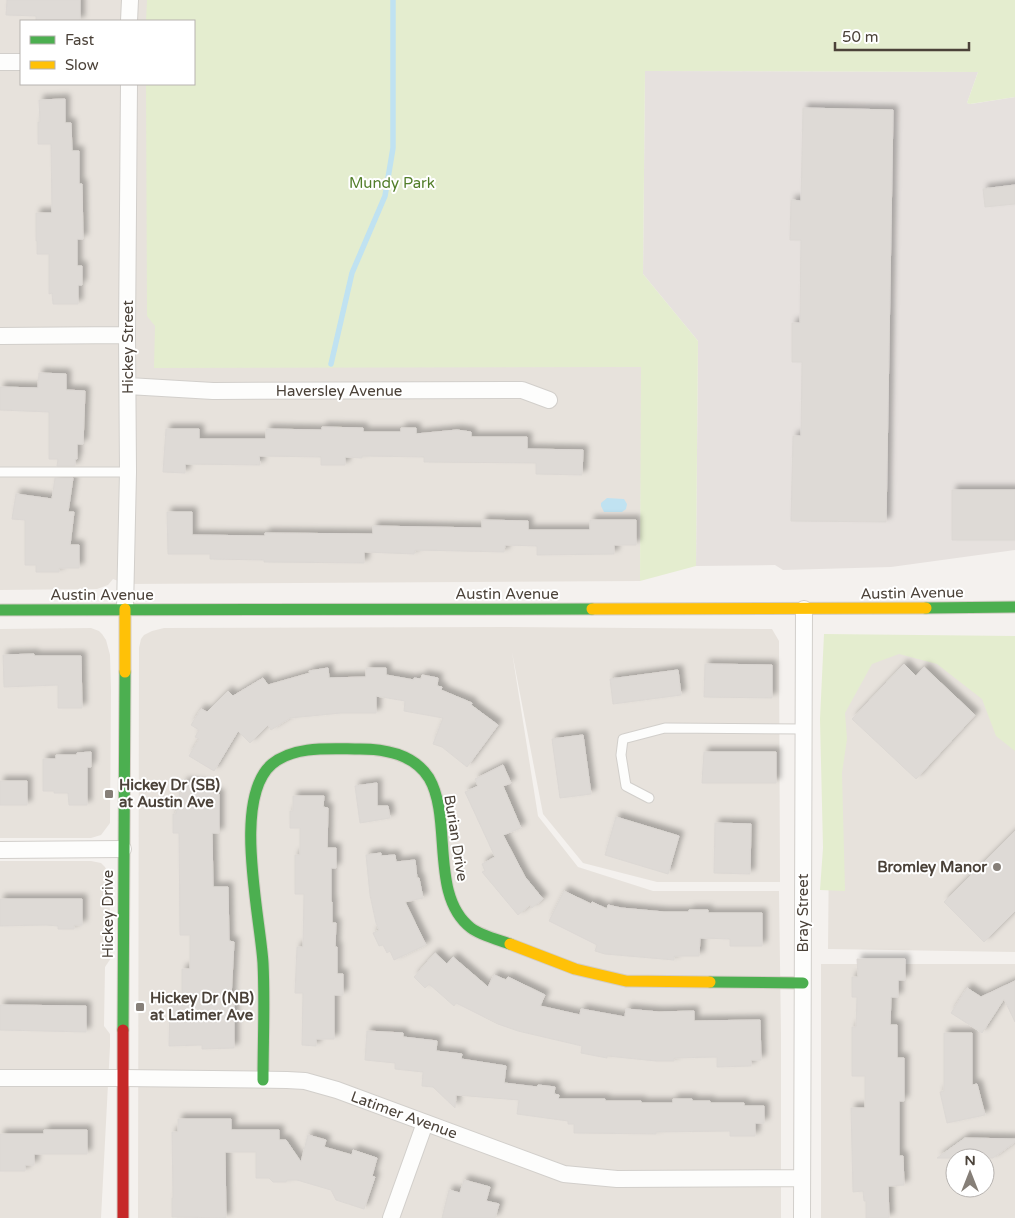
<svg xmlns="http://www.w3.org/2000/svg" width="1015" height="1218" viewBox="0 0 1015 1218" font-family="'Varela Round',sans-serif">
	<defs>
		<filter id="shadow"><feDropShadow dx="4.5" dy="-4.5" stdDeviation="2.5" flood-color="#0004"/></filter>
	</defs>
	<rect width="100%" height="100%" fill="#f4f1ee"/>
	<path fill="#e7e2dc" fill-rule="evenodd" d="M0,0H155V21H21V84H155V367H642L640,581L126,584L113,579L108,585L97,589L0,590Z
		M508,627L772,629L779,641L780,882H657L583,863L543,814L512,652L538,816L578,867L653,891H779L781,1035V1218H138L139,648L141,639L144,635L152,631L164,628Z
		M91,628L99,631L102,634L106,640L110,655L111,690L110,823L101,835L91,838H0V629Z
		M831,642L1015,644V952L828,949Z
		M0,861H91L101,863L105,867L109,875L111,958L105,967L104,1026L110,1034V1046L101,1218H0Z
		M821,964H1015V1218H821ZM955,1158H985V1188H955Z"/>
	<path fill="#e6e1de" d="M645,71L978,72L967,103L971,104L1015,97V550L891,567L783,570L775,565L696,566L698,341L643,274Z"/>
	<path fill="#e4edcf" d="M147,0H1015V97L970,104L967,103L978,72L645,71L643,274L698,341L696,566L640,581L641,367L154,368L155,326L147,316L146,84H194V21H146Z
		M824,634L1015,636V751L996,736L982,699L937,664L899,654L872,664L845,713L847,739L842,773L845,891L820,890L823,848L820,719Z"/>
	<path fill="#c0e2f1" d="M607,498L624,499L627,504L626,509L622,512H604L601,506V503Z"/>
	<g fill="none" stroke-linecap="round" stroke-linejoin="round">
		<path stroke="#c0e2f1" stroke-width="5.5" d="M331,364L352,273L385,196L393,148V0"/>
	</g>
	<path fill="#dedad6" stroke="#dcd8d4" filter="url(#shadow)" d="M7,0H80V21H36V16L6,15Z
		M65,99V123H71L72,151H79V184H82L83,239H77V266H82V285H78V304H53L52,293L49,294V254H37V241H36V213H52L51,144H38V122H40L39,100Z
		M803,108L893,110L886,522L791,521L793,436H801L802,362H792V323H800L801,240H790L791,200L801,201Z
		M1015,185V204L985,207L983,189Z
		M39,373L66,374V390L85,391L83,444H77V459H75V466H57L58,459H49V412L0,410V387L38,388Z
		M322,427L363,428V432H401V428H416V434L457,430L471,432V437H527V449L583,450L582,475L536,474V463L424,462V457L362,456V458L345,457V465H321V457L259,456L260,465L185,464V473L163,472L166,429H199V439H266V429L322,430Z
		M55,478H73L68,512H74L70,545H79V568H59V572H36V565H25V520L12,519L16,494L52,499Z
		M952,490H1015V540H952Z
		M167,512H192V535L265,536V533L373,534V526L482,528V520L528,521V530H590V520H636V545H614V554L537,555V546L505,545L504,552L415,550L414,554L364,552V563L264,562V560L210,559V554H168Z
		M34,654V656H81L82,708H58V685L4,687L3,655Z
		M705,664L772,665V698L704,697Z
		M904,664L916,676L924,667L975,715L916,779L852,719Z
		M328,668L329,678L366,677V668H386V675L414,680V678L421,679L422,675L438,678L437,686L442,687L441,690L472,703L471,705L498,725L467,767L442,747L433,744L443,718L404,711L405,701L376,696V713H341L290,718L271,730L268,725L250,743L238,731L214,771L189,756L199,739L195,737L199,730L191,725L201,709L207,712L228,691L233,696L263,678L268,685L310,673L309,671Z
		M678,670L681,695L613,704L610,679Z
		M583,735L591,794L560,798L552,739Z
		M91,752V767H87V805H69L68,793H54V791H43V759H56V755H77V753Z
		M704,752H776V783H702Z
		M503,765L511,783L503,786L521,828L503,835L525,877L543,899L532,908L530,905L518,915L482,872L485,871L482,864L495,857L465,792L478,786L475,779Z
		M0,781H27V805H0Z
		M183,782L205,785L204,788L212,789V792L219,794V833H212L213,887H228L229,941L234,942L231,998H234V1048L202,1049V1045L169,1046L170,1001H182V969H190V935H180L179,833H173V814H176L180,791L182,792Z
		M377,783V806H388L390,818L360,823L355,786Z
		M293,796H324L323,807L328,808L327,848H336V868H331V902H332V923H336L335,947H337V974H343V995H334V1039H316V1046L302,1045L303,993H295L297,947H303L304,894H295V855H300V828H290V811H293Z
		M616,817L679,836L668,874L605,855Z
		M715,823L751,824L750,874L714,873Z
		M1015,831V911L984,942L944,902Z
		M381,853V856L395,855L396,862L415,860L417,878H419L423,898L405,902L426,945L394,960L390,951L387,953L383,945L379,946L373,933L379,930L376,923L370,895L366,855Z
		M564,891L591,904L592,902L607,909L608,905L621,908L664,912H689V910H708V913H762V946H730V939L700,938L699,956H674V960L605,954L595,951L597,945L549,921Z
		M0,899H82V925H74V929H58V926L46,925L0,926Z
		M435,953L447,964L453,957L488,987L494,975L506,980L508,977L545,995L540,1006L580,1015L581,1009L625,1017L626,1009L659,1012L694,1011V1021L760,1020L761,1060H751V1066L717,1067V1057L674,1058V1061H656L607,1056V1058L581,1053L582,1046L518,1031L498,1024L456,1003L454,1006L429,984L425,988L414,977Z
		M857,959H905V980H898V997H891L890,1025H897V1058H904V1101H899V1156H903L904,1185L888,1186L889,1218H866V1201H864L863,1191L853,1192L851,1108H865V1076H852V1027H856L857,997H852V977H858Z
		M1015,981V1022L1004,999L982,1033L951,1013L967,988L981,997Z
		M0,1005L86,1006V1032L0,1030Z
		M367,1031L403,1033V1037L437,1041L436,1051L462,1054L461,1059L506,1066L504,1083L537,1087L538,1085L555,1087L554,1094L559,1095L558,1099H605V1101H641V1103H673V1099H692V1101H710V1103H744V1106H764V1123H755V1136H730V1131L656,1132V1134L574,1133V1124H568V1121L517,1114L519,1100L456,1095L455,1108L433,1087L422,1086L423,1072L395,1069V1063L365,1060Z
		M944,1033H972V1085L977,1084L985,1115L947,1123L940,1092L944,1091Z
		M178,1119H231V1130H279V1140H286L301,1162L308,1135L326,1140L324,1147L352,1155L353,1150L377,1158L372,1176L375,1177L364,1209L336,1200L331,1190L297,1180H287L286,1182H273L269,1178H256V1152H225L226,1218L172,1217V1198H173L172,1132H178Z
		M44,1130H87V1154H34V1165H25V1171H0V1134H44Z
		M965,1138L1015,1139V1142L993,1158H937Z
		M464,1180L490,1187L486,1201L499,1204L495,1218H442L449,1190L460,1193Z"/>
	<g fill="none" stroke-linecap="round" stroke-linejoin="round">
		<g stroke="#d2cfcb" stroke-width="11">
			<path id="lane" d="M0,472H128
				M649,798L626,786L621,755L623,739L665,728L804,729"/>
		</g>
		<g stroke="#d2cfcb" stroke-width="18">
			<path id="street" d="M129,21L130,0
				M0,62H21
				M0,336L127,335
				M128,386L213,391L522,390L549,400
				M125,609L128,472L127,335L129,84
				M0,850L123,849
				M0,1078H123L287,1080L305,1081L337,1090L564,1174L617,1179L802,1178
				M391,1218L425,1123
				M802,1218L804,609"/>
		</g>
		<g stroke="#d3cdc5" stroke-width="13">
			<path id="fast" d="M926,608L1015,607
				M0,610L592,609
				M710,982L803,983
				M123,1030L125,672
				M263,1080C263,1041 265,1002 263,963C260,915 232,798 272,764C295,745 332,749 360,749C386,749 414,754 429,778C453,819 429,896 471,928C480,935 499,940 510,944"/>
		</g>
		<g stroke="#d3cdc5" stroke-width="13">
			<path id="slow" d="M592,609L926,608
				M125,672V609
				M510,944L575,969L626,981L710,982"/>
		</g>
		<g stroke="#d3cdc5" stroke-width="13">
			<path id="jam" d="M123,1218V1030"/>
		</g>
		<use href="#lane" stroke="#fdfdfc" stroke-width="9"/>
		<use href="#street" stroke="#fdfdfc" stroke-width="16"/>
		<use href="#fast" stroke="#4caf50" stroke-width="11"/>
		<use href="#slow" stroke="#ffc107" stroke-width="11"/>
		<use href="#jam" stroke="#c62828" stroke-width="11"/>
	</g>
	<g fill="#867f78" stroke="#fff" stroke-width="2">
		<rect x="104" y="789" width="10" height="10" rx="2.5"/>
		<circle cx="997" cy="867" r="5"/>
		<rect x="135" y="1002" width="10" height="10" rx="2.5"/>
	</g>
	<g text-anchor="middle" stroke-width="4" stroke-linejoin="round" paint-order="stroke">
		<g font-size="15" fill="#527e2a" stroke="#fff">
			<text x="392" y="188">Mundy Park</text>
		</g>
		<g font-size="15" fill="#4b4239" stroke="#fff">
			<text transform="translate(128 347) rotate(-90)" y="5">Hickey Street</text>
			<text x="339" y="396">Haversley Avenue</text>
			<text transform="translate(912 593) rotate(-1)" y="5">Austin Avenue</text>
			<text x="507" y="599">Austin Avenue</text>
			<text x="102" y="600">Austin Avenue</text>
			<text transform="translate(456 838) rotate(81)" y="5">Burian Drive</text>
			<text transform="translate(803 913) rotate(-90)" y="5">Bray Street</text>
			<text transform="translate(108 914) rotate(-90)" y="5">Hickey Drive</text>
			<text transform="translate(404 1115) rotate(20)" y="5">Latimer Avenue</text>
		</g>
		<g font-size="15" font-weight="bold" fill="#4b4239" stroke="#fff" text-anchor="start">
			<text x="119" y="790">Hickey Dr (SB)<tspan x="119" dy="17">at Austin Ave</tspan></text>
			<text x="987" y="872" text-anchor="end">Bromley Manor</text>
			<text x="150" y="1003">Hickey Dr (NB)<tspan x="150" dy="17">at Latimer Ave</tspan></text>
		</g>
	</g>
	<rect x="20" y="20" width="175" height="65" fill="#ffffff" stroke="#b7b3b0"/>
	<rect x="30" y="36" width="25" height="8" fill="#4caf50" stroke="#b7b3b0"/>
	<text x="65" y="45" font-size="15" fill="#4b4239">Fast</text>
	<rect x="30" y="61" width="25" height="8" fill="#ffc107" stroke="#b7b3b0"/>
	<text x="65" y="70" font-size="15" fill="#4b4239">Slow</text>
	<g transform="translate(970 1173)"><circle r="24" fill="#ffffff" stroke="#b7b3b0"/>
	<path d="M0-4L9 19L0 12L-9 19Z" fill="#867f78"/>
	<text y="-8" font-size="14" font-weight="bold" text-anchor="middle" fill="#4b4239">N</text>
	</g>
	<path d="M835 42v8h134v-8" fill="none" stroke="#4b4239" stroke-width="2.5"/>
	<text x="842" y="42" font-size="15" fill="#4b4239" stroke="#ffffff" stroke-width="4" paint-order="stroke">50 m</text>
</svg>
